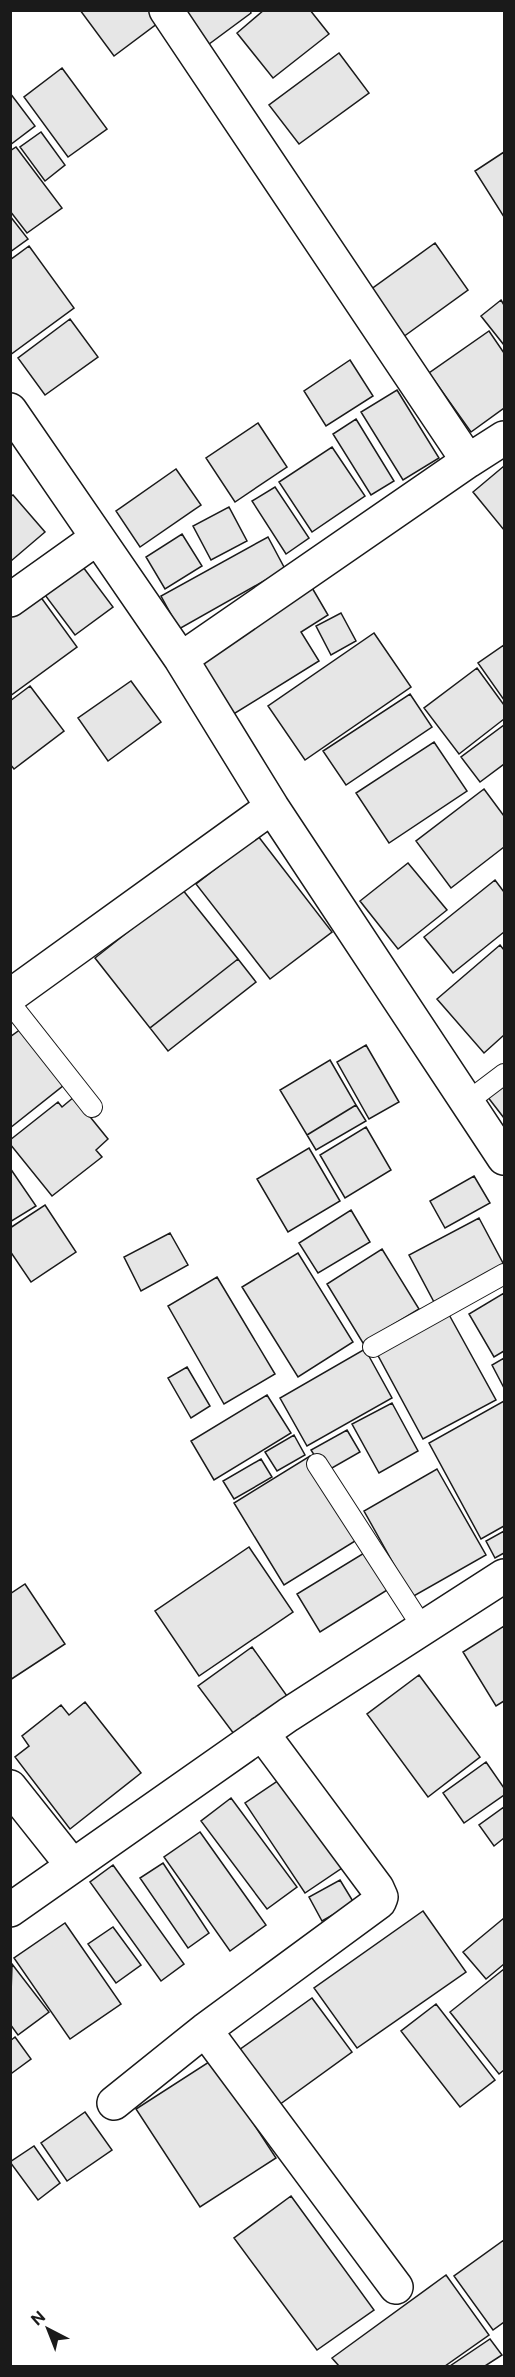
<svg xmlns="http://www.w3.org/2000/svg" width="515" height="2377" viewBox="0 0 515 2377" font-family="'Public Sans',sans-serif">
	<rect width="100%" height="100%" fill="#fff"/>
	<path fill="#e6e6e6" stroke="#1a1a1a" stroke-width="1.5" d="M80,10H149L158,23L114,56Z
		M171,10H250L251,13L201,50Z
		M264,10H310L329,34L273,78L237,33Z
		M339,53L369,93L299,144L269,105Z
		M62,68L107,129L68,157L24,97Z
		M10,93L35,126L10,145Z
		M41,132L65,165L45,181L20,147Z
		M16,147L62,208L27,233L10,211V151Z
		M504,152V217L475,171Z
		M10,216L28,239L10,252Z
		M435,243L468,290L403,337L370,290Z
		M29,246L74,308L10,355V260Z
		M501,300L504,305V345L481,316Z
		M70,319L98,357L45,395L18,358Z
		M489,331L504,353V408L471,432L429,373Z
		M350,360L373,396L326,426L304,391Z
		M397,390L439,458L403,480L361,412Z
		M356,419L394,481L371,495L333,434Z
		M258,423L287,467L235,502L206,458Z
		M332,447L365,496L312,532L279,482Z
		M504,466V530L473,492Z
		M176,469L201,505L140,547L116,511Z
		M275,487L309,538L286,554L252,501Z
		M13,495L45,532L11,561L10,497Z
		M229,507L247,541L211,560L193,526Z
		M182,534L202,566L165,589L146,557Z
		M268,537L285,569L179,629L161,596Z
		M80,563L113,607L75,635L42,591Z
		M311,586L328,615L301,632L319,661L232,715L196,656Z
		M40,596L77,647L10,696V617Z
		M341,613L356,641L331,655L316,626Z
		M374,633L411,687L305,760L268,706Z
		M504,645V700L478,663Z
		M477,668L504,705V719L459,754L424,708Z
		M131,681L161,722L108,761L78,718Z
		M30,686L64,731L14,769L10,764V701Z
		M410,694L432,727L346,785L323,751Z
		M504,725V764L480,782L461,757Z
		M434,742L467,791L389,843L356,793Z
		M484,789L504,816V847L451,888L416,841Z
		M258,836L332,932L270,979L196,884Z
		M408,863L447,910L398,949L360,901Z
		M495,880L504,892V932L453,973L424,937Z
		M182,889L238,959L150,1028L95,958Z
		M500,945L504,950V1035L484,1053L437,999Z
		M238,959L256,982L168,1051L150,1028Z
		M21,1029L64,1085L10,1128V1037Z
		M366,1045L399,1102L369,1119L337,1062Z
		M330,1060L356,1105L307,1135L280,1090Z
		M504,1082V1118L487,1096Z
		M74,1097L108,1139L96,1150L102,1157L52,1196L10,1144V1140L58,1102L62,1107Z
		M356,1105L366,1121L316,1150L307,1135Z
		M366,1127L391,1170L345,1198L320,1155Z
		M309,1148L340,1201L288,1232L257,1179Z
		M10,1168L36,1206L10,1222Z
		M474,1176L490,1203L445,1228L430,1201Z
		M45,1205L76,1252L31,1282L10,1251V1228Z
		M351,1210L370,1242L318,1273L299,1243Z
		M479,1218L504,1265L434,1302L409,1255Z
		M170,1233L188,1265L141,1291L124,1257Z
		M382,1249L419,1309L363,1343L327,1284Z
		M298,1253L353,1342L298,1377L242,1287Z
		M217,1277L275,1374L224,1404L168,1306Z
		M504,1293V1351L494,1357L469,1314Z
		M447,1311L496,1400L423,1439L375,1350Z
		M365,1349L392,1398L307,1446L280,1398Z
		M504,1358V1388L492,1365Z
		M187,1367L210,1406L191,1418L168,1378Z
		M267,1395L291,1433L214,1480L191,1441Z
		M504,1401V1526L481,1539L429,1443Z
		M392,1403L418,1451L379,1473L352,1424Z
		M347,1430L360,1452L325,1472L311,1450Z
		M294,1435L305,1455L277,1471L265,1452Z
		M310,1456L360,1538L284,1585L234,1503Z
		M261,1459L272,1477L234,1499L223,1481Z
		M437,1469L486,1555L412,1597L364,1511Z
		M504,1531V1553L495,1558L486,1541Z
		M249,1547L293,1612L199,1676L155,1611Z
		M369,1550L392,1587L320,1632L297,1594Z
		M25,1584L65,1644L10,1680V1594Z
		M504,1626V1701L496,1706L463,1652Z
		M252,1647L287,1696L234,1734L198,1686Z
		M419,1675L480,1757L428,1797L367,1714Z
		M85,1702L141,1773L70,1829L15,1757L29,1746L22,1736L61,1705L69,1715Z
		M486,1762L504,1788V1795L464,1823L443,1793Z
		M285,1776L345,1866L305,1893L245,1803Z
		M231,1798L297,1887L267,1909L201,1821Z
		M504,1807V1838L494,1846L479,1825Z
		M200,1832L266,1925L230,1951L164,1857Z
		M163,1863L209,1933L188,1948L140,1878Z
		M113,1865L184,1964L161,1981L90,1882Z
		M340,1880L354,1903L322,1921L309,1897Z
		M423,1911L466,1972L357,2048L314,1988Z
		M504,1918V1964L486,1979L463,1952Z
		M65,1923L121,2004L70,2039L14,1958Z
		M113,1927L141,1965L116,1983L88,1944Z
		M12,1964L49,2012L18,2035L10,2024Z
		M504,1969V2070L499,2074L450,2012Z
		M312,1998L352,2052L272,2110L232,2055Z
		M436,2004L495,2080L460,2107L401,2031Z
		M15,2037L31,2059L12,2073L10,2070V2041Z
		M212,2060L276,2158L200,2207L136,2109Z
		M85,2112L112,2150L67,2181L41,2143Z
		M34,2146L60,2183L38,2200L10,2162Z
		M291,2196L374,2310L317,2350L234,2238Z
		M504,2240V2322L493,2330L454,2276Z
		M446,2275L489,2335L445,2366H339L332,2358Z
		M490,2339L502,2355L485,2366H450Z"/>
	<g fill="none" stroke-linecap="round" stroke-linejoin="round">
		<g stroke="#1a1a1a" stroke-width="22">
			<path id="lane" d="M10,1003L92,1107
				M467,1102L504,1074
				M373,1347L504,1274
				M317,1464L423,1628"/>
		</g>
		<g stroke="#1a1a1a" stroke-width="36">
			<path id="street" d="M166,10L468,461
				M10,410L181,659L272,807L504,1158
				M10,600L97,538
				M181,659L468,461L504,438
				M10,996L272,807
				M10,1787L72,1865
				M10,1910L288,1715L504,1576
				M205,2030L396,2287
				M114,2103L205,2030L379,1902L381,1897L377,1888L262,1733"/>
		</g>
		<use href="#lane" stroke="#fff" stroke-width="20"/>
		<use href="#street" stroke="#fff" stroke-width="33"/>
	</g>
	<rect width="515" height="2377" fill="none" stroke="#1a1a1a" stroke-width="24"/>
	<g transform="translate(48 2329) rotate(318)" stroke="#ffffff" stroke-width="4.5" paint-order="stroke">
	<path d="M0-4.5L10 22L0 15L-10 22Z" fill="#1a1a1a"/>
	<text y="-9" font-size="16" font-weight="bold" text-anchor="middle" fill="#1a1a1a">N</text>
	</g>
</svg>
